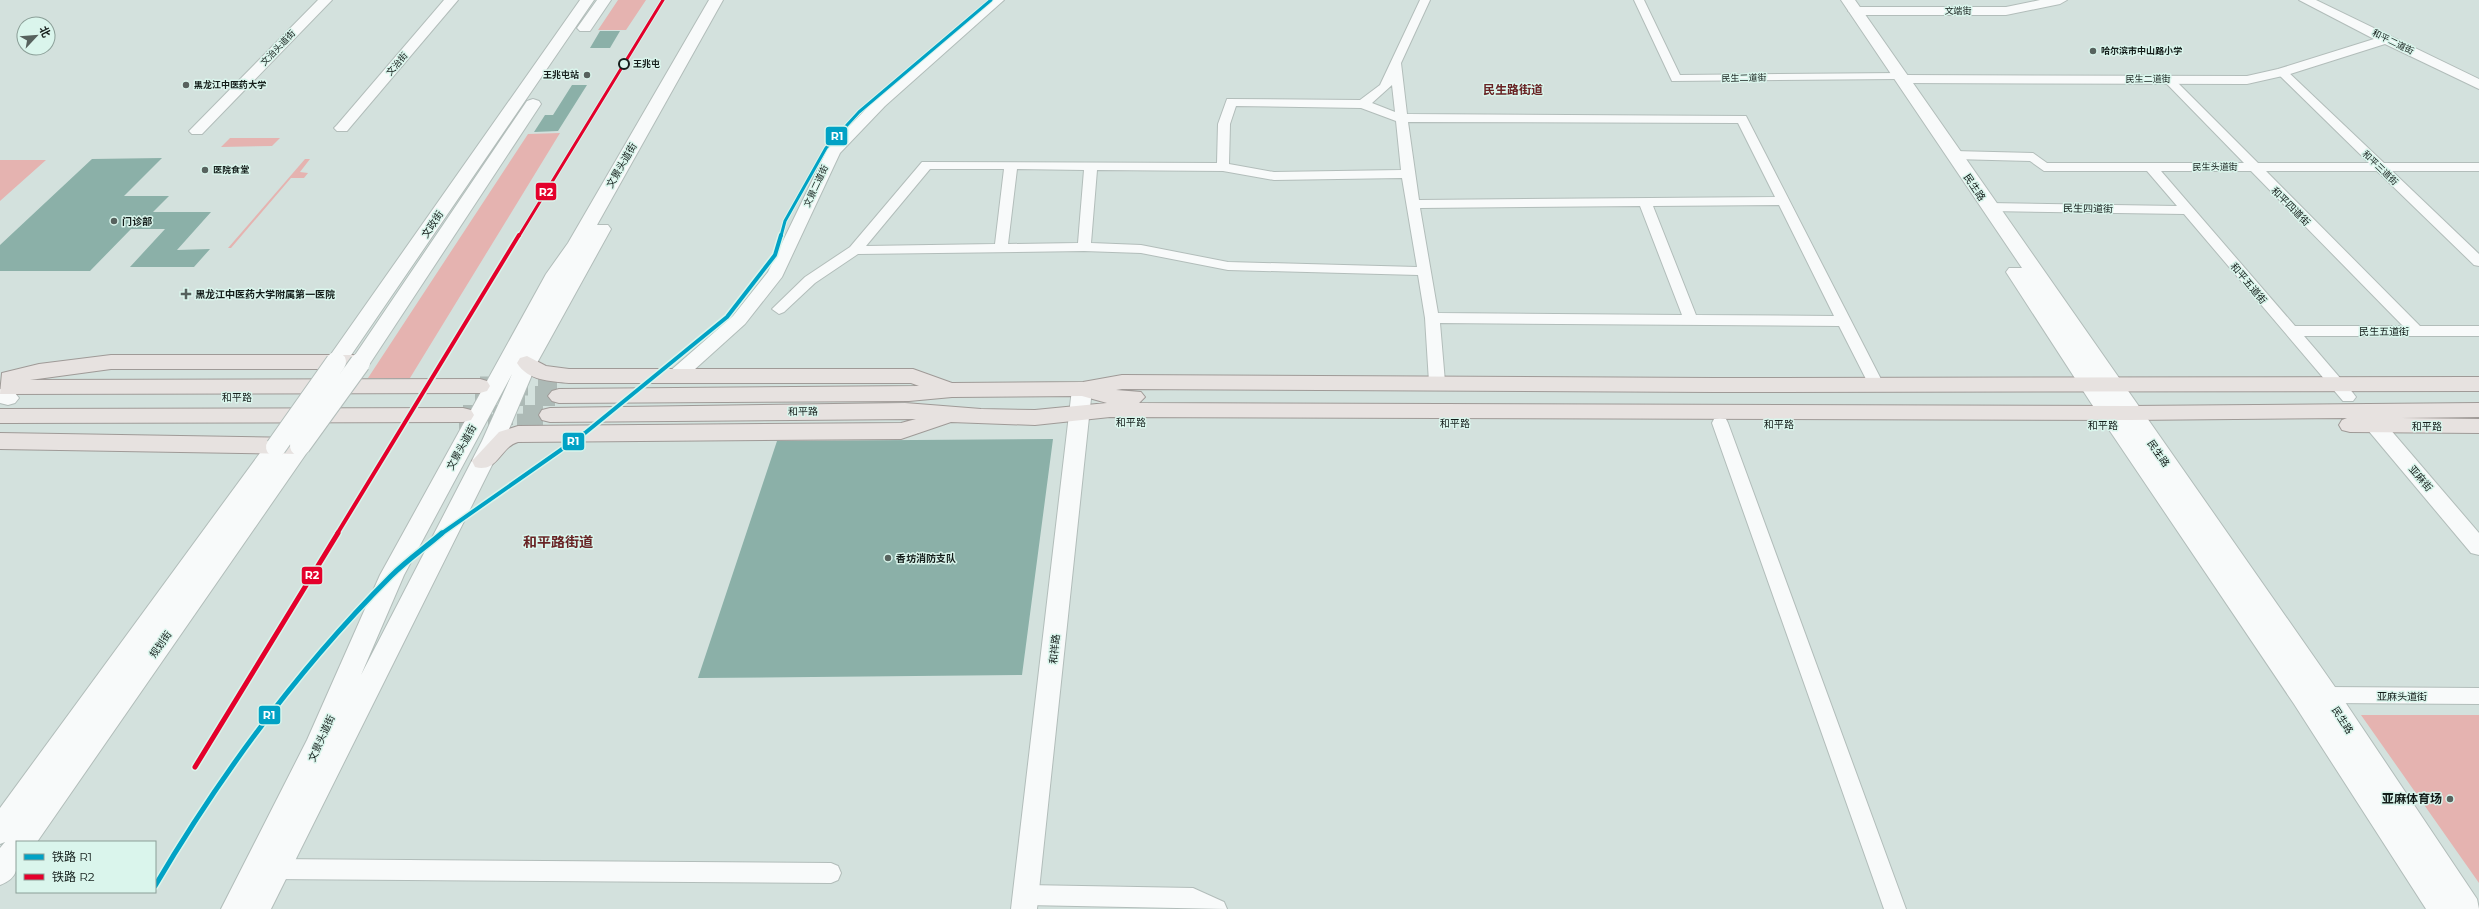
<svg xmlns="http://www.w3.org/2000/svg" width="2479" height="909" viewBox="0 0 2479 909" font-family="Montserrat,'Noto Sans SC',sans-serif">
	<rect width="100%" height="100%" fill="#d3e1dd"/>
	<path fill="#e5b3b0" d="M618,0H646L626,30H598Z
		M560,133L410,378H368L528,134Z
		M230,138H280L272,146L221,147Z
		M305,159H310L300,172L308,173L304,178H291L231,248H228Z
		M0,160H46L0,201Z
		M2361,715H2479V883Z"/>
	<path fill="#8bb0a8" d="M600,31H620L610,48H590Z
		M572,85H587L558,131L534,132L545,115H553Z
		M162,158L124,196H169L153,212H211L177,250L210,249L194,267H130L165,229H131L90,271H0V245L92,159Z
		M1053,439L1022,675L698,678L777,441Z"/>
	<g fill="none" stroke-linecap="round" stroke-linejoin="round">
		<path stroke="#adbab6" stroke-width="19" stroke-dasharray="19 10" stroke-linecap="butt" d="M480,386H564
			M459,424L546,423"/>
		<path stroke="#adbab6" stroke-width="20" stroke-dasharray="20 10" stroke-linecap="butt" d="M475,396H559
			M463,415H550"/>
		<g stroke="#b2bdba" stroke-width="2">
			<path id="minor" d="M1420,0H1430L1401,63L1407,114L1746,116L1883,383L1880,387H1870L1839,326L1440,323L1445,382L1442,386H1432L1429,382L1425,318L1418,275L1228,270L1141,253L1084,251L858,254L815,283L784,312L779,314L772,309L805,277L850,247L922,162L1217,163L1218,124L1227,99L1360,100L1380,85ZM1392,85L1395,112L1372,103ZM1236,106L1361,108L1396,121L1401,170L1274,172L1229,164L1230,124ZM1408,122L1738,123L1775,197L1419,200ZM930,169H1004L995,244L866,246ZM1017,169L1084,170L1078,243L1008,244ZM1097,170L1223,171L1274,180L1402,178L1417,267L1228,262L1141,245L1091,243ZM1779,205L1834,316L1696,315L1653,206ZM1640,206L1682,315L1438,313L1420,208Z
				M1634,0H1644L1680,75L1899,73L1905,76L1899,79L1672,81Z
				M2282,69L2286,70L2384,163H2479V171H2392L2479,254V266L2474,265L2377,171H2266L2420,326H2479V336H2304L2353,393L2356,397L2353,401H2343L2184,214L1989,211L1982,207L1989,203L2177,206L2147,171H2044L2030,161L1954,159L1948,155L1954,151L2033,153L2047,163H2244L2164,81V77H2172L2258,163H2369L2278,74V70ZM2161,171H2251L2403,326H2295Z
				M1720,418L1726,419L1728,423L1906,909H1884L1712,423L1714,419Z
				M2326,687L2479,688V704L2326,703L2319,701L2317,695L2319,689Z
				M269,859L831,863L838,866L841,873L838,880L831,883L269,879L262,876L259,869L262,862Z
				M1026,885L1193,888L1224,902L1227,909L1026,905L1019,902L1015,895L1019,888Z"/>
		</g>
		<g stroke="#b2bdba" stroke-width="2">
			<path id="tertiary" d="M318,0H332L202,134H192L189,131L192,128Z
				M444,0H458L347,131H337L334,128L337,125Z
				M989,0H1004L885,106L840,153L782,277L745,324L684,379L677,381L670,379L668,375L670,371L733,316L768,272L828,148L875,100Z
				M2040,0H2067L2060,4L2006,15H1855L1848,11L1855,7H2006Z
				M2299,0H2316L2479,79V89L2385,44L2287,75L2247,84L1902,83L1895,79L1902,75L2247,76L2278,69L2374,39Z
				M1082,383L1089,384L1092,389L1037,909H1011L1072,389L1075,384Z
				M2364,405L2371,407L2479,533V555L2471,553L2357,417L2354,412L2357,407Z"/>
		</g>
		<g stroke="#b2bdba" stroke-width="2">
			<path id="secondary" d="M580,0H594L343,367L336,369L329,367L326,362L329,357Z
				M597,0H611L590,31H580L577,28Z
				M709,0H723L597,225H608L611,229L537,363L504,441L271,909H221L307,740L380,575L546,274L568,243ZM512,374L482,441L361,675L404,575Z
				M1841,0H1855L2335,687L2477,899L2479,909H2426L2294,704L2091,403L2006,272L2009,268H2022Z
				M533,99L539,101L541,104L367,368L360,370L353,368L350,363L353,358L527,101Z
				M0,389L15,393L19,398L15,403L8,405L0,403Z
				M300,438L308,441L311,446L308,451L37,842H17C17,862 22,877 0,885V848L5,842L0,844V808L268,442L276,439L284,442L287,447L282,455L292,441Z"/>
		</g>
		<g stroke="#9f9a97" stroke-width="2">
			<path id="primary" d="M111,355H353L360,357L363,362L360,367L353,369H111L30,380L480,379L487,381L490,386L487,391L480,393L0,394L2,373L39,364Z
				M527,356L546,366L569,369H913L952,383L1083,382L1122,375L1713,378L2479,377V391L1713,392L1122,389L1116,390L1141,392L1145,397L1139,403L2129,406L2479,403V417L2401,418L2479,419V433L2350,432L2342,430L2339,425L2342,420L2347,418L2129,420L1110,417L1035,425L951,422L901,439L518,442C500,447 498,473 475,467L472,461L499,432L518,426L901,423L916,419L550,422L542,420L539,415L542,410L550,408L905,403L981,409L1035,410L1107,403L1082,396L952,397L909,401L559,403L552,401L548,396L552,391L559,389L919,386L911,383H569C550,381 528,381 517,363L520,358Z
				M463,408L471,410L474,415L471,420L463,422L0,423V409Z
				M0,433L300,438L308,441L311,446L308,451L300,454L0,449Z"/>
		</g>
		<use href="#minor" fill="#f8fafa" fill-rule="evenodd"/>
		<use href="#tertiary" fill="#f8fafa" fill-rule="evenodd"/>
		<use href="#secondary" fill="#f8fafa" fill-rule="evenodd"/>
		<use href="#primary" fill="#e7e2e0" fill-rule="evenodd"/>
		<g stroke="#b2bdba" stroke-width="22" stroke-linecap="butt">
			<path id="secondary-bridge" d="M300,446L360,363
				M276,447L336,362"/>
		</g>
		<use href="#secondary-bridge" stroke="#f8fafa" stroke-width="20"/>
		<g stroke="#daf5ec" stroke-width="5">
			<path id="rail-1-far2" d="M781,236L785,221L826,148L859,112L991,0"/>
		</g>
		<g stroke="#daf5ec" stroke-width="7">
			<path id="rail-1-far1" d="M441,534L585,433L727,317L775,255L781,235"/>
		</g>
		<g stroke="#daf5ec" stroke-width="8">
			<path id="rail-1" d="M155,886C221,774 299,668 391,576C407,560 426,547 442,533"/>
		</g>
		<g stroke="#daf5ec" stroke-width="5">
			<path id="rail-2-far2" d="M519,236L663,0"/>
		</g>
		<g stroke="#daf5ec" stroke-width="7">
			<path id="rail-2-far1" d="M337,534L519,235"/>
		</g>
		<g stroke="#daf5ec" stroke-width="8">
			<path id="rail-2" d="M195,767L338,533"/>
		</g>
		<use href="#rail-1-far2" stroke="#01a2c5" stroke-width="3"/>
		<use href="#rail-1-far1" stroke="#01a2c5" stroke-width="4"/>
		<use href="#rail-1" stroke="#01a2c5" stroke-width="5"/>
		<use href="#rail-2-far2" stroke="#e4002b" stroke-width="3"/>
		<use href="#rail-2-far1" stroke="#e4002b" stroke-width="4"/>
		<use href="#rail-2" stroke="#e4002b" stroke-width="5"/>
	</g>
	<g fill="#57625e" stroke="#daf5ec" stroke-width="1.5">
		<circle cx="2093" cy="51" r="4"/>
		<circle cx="587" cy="75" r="4"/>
		<circle cx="186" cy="85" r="4"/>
		<circle cx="205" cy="170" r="4"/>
		<circle cx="114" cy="221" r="4"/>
		<path d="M184 288h4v4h4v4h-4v4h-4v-4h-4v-4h4z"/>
		<circle cx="888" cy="558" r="4"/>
		<circle cx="2450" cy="799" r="4"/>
	</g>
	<circle fill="#daf5ec" stroke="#141d1a" stroke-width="2" cx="624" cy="64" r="5"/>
	<g text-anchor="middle" stroke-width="3" stroke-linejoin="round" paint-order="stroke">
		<g font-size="9" fill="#141d1a" stroke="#daf5ec">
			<text x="1958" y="14">文端街</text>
			<text transform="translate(2393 42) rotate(26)" y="3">和平二道街</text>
			<text transform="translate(278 48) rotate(-46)" y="3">文治头道街</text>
			<text transform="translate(397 64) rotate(-50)" y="3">文治街</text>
			<text transform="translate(1744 78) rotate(-1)" y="3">民生二道街</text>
			<text x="2148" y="82">民生二道街</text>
			<text x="2215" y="170">民生头道街</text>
			<text transform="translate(2380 168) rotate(44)" y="3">和平三道街</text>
			<text transform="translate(816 186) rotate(-65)" y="3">文景二道街</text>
		</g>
		<g font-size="9" font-weight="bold" fill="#141d1a" stroke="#daf5ec" text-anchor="start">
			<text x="2101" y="54">哈尔滨市中山路小学</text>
			<text x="579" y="78" text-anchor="end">王兆屯站</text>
			<text x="194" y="88">黑龙江中医药大学</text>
			<text x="213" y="173">医院食堂</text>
		</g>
		<g font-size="9" font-weight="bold" fill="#141d1a" stroke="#daf5ec" text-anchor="start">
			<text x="633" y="67">王兆屯</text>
		</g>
		<g font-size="10" fill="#141d1a" stroke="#daf5ec">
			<text transform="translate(621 165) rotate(-60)" y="4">文景头道街</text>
			<text transform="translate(1975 187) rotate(56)" y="4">民生路</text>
			<text transform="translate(2291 206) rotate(45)" y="4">和平四道街</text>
			<text transform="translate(2088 208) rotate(1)" y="4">民生四道街</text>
			<text transform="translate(432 224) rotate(-56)" y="4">文政街</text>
			<text transform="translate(2249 283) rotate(50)" y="4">和平五道街</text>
			<text x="2384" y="335">民生五道街</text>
			<text x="237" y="401">和平路</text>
			<text transform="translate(803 411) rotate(-1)" y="4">和平路</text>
			<text x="1131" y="426">和平路</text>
			<text x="1455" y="427">和平路</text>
			<text x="1779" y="428">和平路</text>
			<text x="2103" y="429">和平路</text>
			<text x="2427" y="430">和平路</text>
			<text transform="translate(461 447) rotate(-61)" y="4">文景头道街</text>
			<text transform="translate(2159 453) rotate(55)" y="4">民生路</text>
			<text transform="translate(2421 478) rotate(49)" y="4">亚麻街</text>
			<text transform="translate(160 644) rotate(-55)" y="4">规划街</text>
			<text transform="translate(1054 649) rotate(-84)" y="4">和祥路</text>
			<text x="2402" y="700">亚麻头道街</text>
			<text transform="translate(2343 720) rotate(57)" y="4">民生路</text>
			<text transform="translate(321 738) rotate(-66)" y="4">文景头道街</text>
		</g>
		<g font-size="10" font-weight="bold" fill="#141d1a" stroke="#daf5ec" text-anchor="start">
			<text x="122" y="225">门诊部</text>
			<text x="195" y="298">黑龙江中医药大学附属第一医院</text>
			<text x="896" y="562">香坊消防支队</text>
		</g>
		<g font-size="12" font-weight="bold" fill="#682324" stroke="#daf5ec">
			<text x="1513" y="94">民生路街道</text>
		</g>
		<g font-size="12" font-weight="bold" fill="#141d1a" stroke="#daf5ec" text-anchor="end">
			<text x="2442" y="803">亚麻体育场</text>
		</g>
		<g font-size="14" font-weight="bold" fill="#682324" stroke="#daf5ec">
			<text x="558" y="547">和平路街道</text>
		</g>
	</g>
	<g stroke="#daf5ec" stroke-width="1.5">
		<rect x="825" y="126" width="23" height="20" rx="4" fill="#01a2c5"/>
		<rect x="535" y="182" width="22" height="19" rx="4" fill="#e4002b"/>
		<rect x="562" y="432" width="23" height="19" rx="4" fill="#01a2c5"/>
		<rect x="301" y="566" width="22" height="19" rx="4" fill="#e4002b"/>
		<rect x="258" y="705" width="23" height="20" rx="4" fill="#01a2c5"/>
	</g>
	<g font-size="11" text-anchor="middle" font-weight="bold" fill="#fff">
		<text x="837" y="140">R1</text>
		<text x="546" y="196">R2</text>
		<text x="573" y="445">R1</text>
		<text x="312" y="579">R2</text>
		<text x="269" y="719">R1</text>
	</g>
	<rect x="16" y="841" width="140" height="52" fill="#daf5ec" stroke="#8b9f98"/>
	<rect x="24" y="854" width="20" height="6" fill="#01a2c5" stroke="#8b9f98"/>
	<text x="52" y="861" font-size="12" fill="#141d1a">铁路 R1</text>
	<rect x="24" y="874" width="20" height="6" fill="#e4002b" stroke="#8b9f98"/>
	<text x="52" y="881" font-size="12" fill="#141d1a">铁路 R2</text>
	<g transform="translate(36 36) rotate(64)"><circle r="19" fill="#daf5ec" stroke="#8b9f98"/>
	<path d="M0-3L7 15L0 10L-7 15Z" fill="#57625e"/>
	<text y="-6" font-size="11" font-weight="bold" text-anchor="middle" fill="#141d1a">北</text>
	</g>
</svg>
